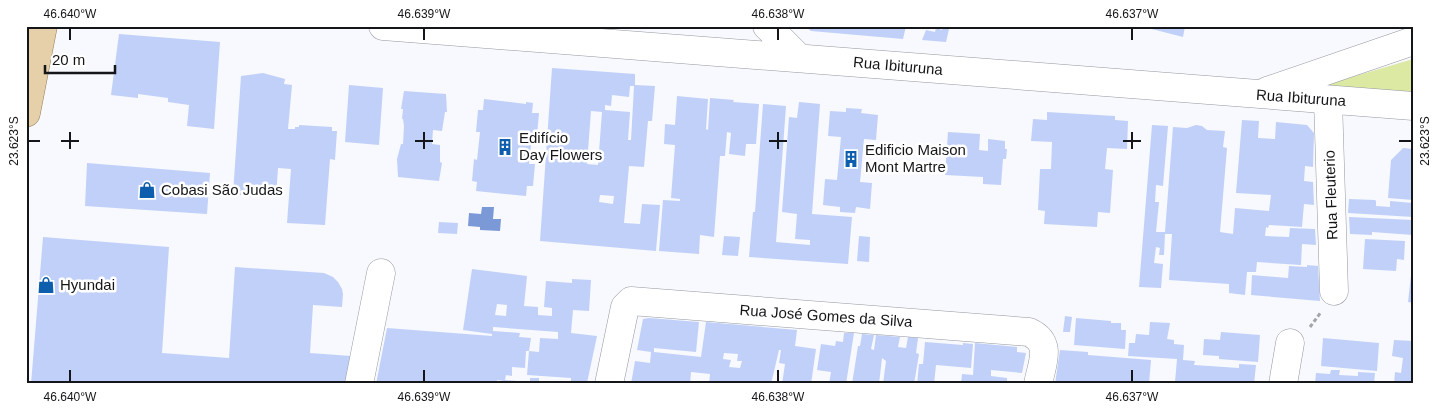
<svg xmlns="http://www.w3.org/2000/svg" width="1439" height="410" viewBox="0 0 1439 410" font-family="Arial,sans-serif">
	<rect width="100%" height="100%" fill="#f7f9fe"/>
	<path fill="#dbe9a3" d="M1413,59V94L1308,90Z"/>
	<path fill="#7b99d6" d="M482,207H494L493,219H501L500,231L480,230V227L468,226L469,213L481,214Z"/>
	<path fill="#c1d0f8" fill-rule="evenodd" d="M805,26H906L903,39L811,31Z
		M1140,26H1185L1183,37Z
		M943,27L949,29L946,42L922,40L926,30L935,32L936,28L942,30Z
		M119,34L220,42L214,129L187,126L189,105L168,102V98L138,94V98L111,95Z
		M552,68L635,74V85L655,86L652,121H648L644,167L629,166L624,223L640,224L642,204L660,205L656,251L540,241ZM630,86H634L631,140H628L630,112L605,110V105L611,106L612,95L629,97ZM591,111L602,112L598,165L587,164ZM600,195L614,196L613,204L599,202Z
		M263,73L285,79L284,84L292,85L288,129H295V127H299V125L332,127V131H337L335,160L330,159L325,225L287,223L291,169L278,168L276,197H255L233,194L241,76Z
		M349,85L383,88L379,145L345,142Z
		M404,91L446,94L447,112H445L442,131L433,130L432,144L440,145V162L442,163L439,181L398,177L397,159L401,144H403L404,126L403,119H402L403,109H401Z
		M677,96L708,99L706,129L708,130L710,98L734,100L733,102L759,104L756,144H746L745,156L729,154L731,133L727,132L725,156H720L714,237L700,235L699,254L659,251L663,200L680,201V199L671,198L675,145L664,144L665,124L675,125Z
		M484,99L526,104V102L533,103L532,113H539L537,136L532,135L529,164H535L533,186H527L526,196L476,191L477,182L472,181L474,159L477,160L480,132H476L478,110H483Z
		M799,102L820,104L812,214L852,217L848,264L749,257L753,212H755L763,104L786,106L776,242L810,245V240L795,239L797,214L782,212L789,117L797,118Z
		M846,108L862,109L861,113L878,115L876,140L864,139L860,182L872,183L870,209L856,207L855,213L840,212V207L823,205L825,179L837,180L841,137L828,136L830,111L846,112Z
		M1047,112L1115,116V120L1128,121L1127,149L1107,148L1105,169L1113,170L1110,213L1098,212L1097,227L1044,224L1045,211L1038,210L1040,169H1051L1052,142L1031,141L1033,119L1047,120Z
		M1242,120L1259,121L1258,138L1275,139L1276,122L1307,125L1314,133L1313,167L1305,166L1304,181L1313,182L1314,205L1304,204L1302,227L1269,225L1268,228L1266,227L1265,236L1289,237L1290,228L1315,229L1316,245L1302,244L1301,265L1257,262L1256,272H1247L1245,295L1229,293V284L1169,280L1172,234H1165L1164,255H1159L1160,248L1156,247L1154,263L1163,264L1161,288L1139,287L1152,125L1168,126L1163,186L1156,185L1155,202H1159L1156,232H1165L1173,127L1187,128L1196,125L1202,126L1207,130L1225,131L1223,147L1227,148L1220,232L1233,234L1235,208L1269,211L1271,195L1236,193Z
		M948,132L980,134L979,150L988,151V139L1005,141V149H1007L1006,159H1003L1001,185L983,184V177L945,175Z
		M1403,148L1413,149V200L1388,198L1391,160Z
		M87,163L210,173L207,214L85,206Z
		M1349,199L1375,200L1376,201V206L1390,207V201L1413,203V217L1348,213Z
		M1349,217L1413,220V235L1372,232V235L1350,234Z
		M439,222L458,223L457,234L438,233Z
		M724,236L740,237L738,256L722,255Z
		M859,236L870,237L869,262L857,261Z
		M43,237L169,247L162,353L229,358L235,267L324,273L333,277L338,282L342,289L343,294L342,307L313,305L310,353L351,356L345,384H31Z
		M1365,239L1405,241L1404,260L1397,259L1396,271L1363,269Z
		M1307,265L1318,266L1320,301L1251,295L1252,275L1288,278L1289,266L1307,267Z
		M472,269L527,276L524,306L538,307V315L552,316V308L544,307L546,281L572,283V279L591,280L589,311L573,310L571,333L597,336L587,383L571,382V378L527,375L529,351L539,352L540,338L558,339V332L493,327V331L520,333L519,337L531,338L529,351H526L525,368L512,367V376L506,375L505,380L530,382V378H539V384H503L504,381L497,380V384H376L387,328L492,336V334L463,330ZM497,304L507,305L506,316L495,315Z
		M1411,275H1413V303L1408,302Z
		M1065,316L1072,317L1070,332H1063Z
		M649,318L699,322L696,352L654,348V352L701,357L706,322L797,330L795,346L816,349L811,384H782L785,364L779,363L781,350H779L771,384H709L710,374L691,372L690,384L656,381V384H631L635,361L650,363L651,352L637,350L643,319ZM724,353L738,354L737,361H742L740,368L729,367L731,360L723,359Z
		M1076,318L1111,321V323H1121V330H1126L1125,349L1074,345Z
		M1150,322L1170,323L1167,339L1174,340V344L1184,345L1183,360L1195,361L1194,365L1239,368V364L1256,365L1254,384L1177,382V384H1161V381L1175,382L1177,359L1128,356L1129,343H1135L1136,334L1149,335Z
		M1221,332L1260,335L1258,362L1219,359V356L1203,355L1204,339L1220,340Z
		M844,333H854L846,384H829L831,372L817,370L821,344L835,346L836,341L843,342Z
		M862,334L874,335L871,349L874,350L876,335L900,337L898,347L906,348L908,337L918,338L916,353L919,354L914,384H883L886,361L882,358L879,384H852L858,346H860Z
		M1323,338L1379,343L1377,371L1321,366Z
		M1394,340L1413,341V384H1394L1395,372L1401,373L1403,358L1392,356Z
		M925,342L963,345V343L973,344L971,368L936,365L934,384H917L919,364H923Z
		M975,343L1017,347V352L1026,353L1022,373L991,370V376L1007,378V384H961L962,374L973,375Z
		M1060,350L1088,352V355L1151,360L1149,384H1055Z
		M1331,370H1340L1339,375L1358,376V372L1375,373L1374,384H1315L1316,373L1330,374Z"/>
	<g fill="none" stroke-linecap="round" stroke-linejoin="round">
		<g stroke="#95989f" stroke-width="29">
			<path id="street" d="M383,26L1413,106
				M767,26L799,58
				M1267,91L1413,41
				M1328,100L1334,291
				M359,384L381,273
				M609,384L625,307L631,301L1029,332C1053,343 1042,363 1038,384
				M1283,384L1290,343"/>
		</g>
		<g stroke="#907a52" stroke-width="29">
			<path id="primary" d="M26,113L43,26"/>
		</g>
		<path stroke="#a4a5aa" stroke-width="3" stroke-dasharray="4 2.5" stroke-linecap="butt" d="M1310,327L1321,312"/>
		<use href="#street" stroke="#fff" stroke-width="28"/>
		<use href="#primary" stroke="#e5d0aa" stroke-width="28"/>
	</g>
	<path fill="none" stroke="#151619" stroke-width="2" d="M70,28V40M424,28V40M778,28V40M1132,28V40M70,132V149M424,132V149M778,132V149M1132,132V149M28,141H40M61,141H79M415,141H433M769,141H787M1123,141H1141M1399,141H1412M70,370V382M424,370V382M778,370V382M1132,370V382"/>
	<defs>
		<g id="building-bare" transform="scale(1.35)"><path d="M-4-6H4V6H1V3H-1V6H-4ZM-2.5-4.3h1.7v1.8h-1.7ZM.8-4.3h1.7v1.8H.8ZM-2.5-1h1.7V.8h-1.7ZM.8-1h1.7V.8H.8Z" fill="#0d5eac" stroke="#fff" stroke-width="2.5" paint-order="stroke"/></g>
		<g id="shop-bare" transform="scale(1.35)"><path d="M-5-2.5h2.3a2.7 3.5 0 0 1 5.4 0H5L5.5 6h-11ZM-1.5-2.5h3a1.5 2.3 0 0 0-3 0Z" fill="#0d5eac" stroke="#fff" stroke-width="2.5" paint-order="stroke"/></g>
	</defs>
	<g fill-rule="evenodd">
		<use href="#building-bare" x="505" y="147"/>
		<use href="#building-bare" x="851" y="159"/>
		<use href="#shop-bare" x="147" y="190"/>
		<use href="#shop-bare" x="46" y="285"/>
	</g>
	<g text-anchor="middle" stroke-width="5" stroke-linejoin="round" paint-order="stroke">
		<g font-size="15" fill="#151619" stroke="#fff">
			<text transform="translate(898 66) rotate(5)" y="5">Rua Ibituruna</text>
			<text transform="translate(1301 98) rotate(4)" y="5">Rua Ibituruna</text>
			<text transform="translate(1331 195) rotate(-92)" y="5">Rua Fleuterio</text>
			<text transform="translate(826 316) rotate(4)" y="5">Rua José Gomes da Silva</text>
		</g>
		<g font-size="15" fill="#151619" stroke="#fff" text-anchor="start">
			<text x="519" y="143">Edifício<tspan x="519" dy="17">Day Flowers</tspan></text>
			<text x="865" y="155">Edificio Maison<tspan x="865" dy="17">Mont Martre</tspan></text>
			<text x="161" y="195">Cobasi São Judas</text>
			<text x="60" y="290">Hyundai</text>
		</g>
	</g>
	<rect width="1439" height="410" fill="none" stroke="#ffffff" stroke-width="55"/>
	<path d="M45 65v8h70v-8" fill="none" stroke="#151619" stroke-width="2.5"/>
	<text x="52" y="65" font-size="15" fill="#151619" stroke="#ffffff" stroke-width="4" paint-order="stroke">20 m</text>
	<rect x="28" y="28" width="1384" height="354" fill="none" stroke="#151619" stroke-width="2"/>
	<g font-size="12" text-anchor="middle" fill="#151619">
		<text x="70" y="18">46.640°W</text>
		<text x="424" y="18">46.639°W</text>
		<text x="778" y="18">46.638°W</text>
		<text x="1132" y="18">46.637°W</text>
		<text transform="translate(14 141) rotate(-90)" y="4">23.623°S</text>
		<text transform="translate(1425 141) rotate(-90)" y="4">23.623°S</text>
		<text x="70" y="401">46.640°W</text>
		<text x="424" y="401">46.639°W</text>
		<text x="778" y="401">46.638°W</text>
		<text x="1132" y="401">46.637°W</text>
	</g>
</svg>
